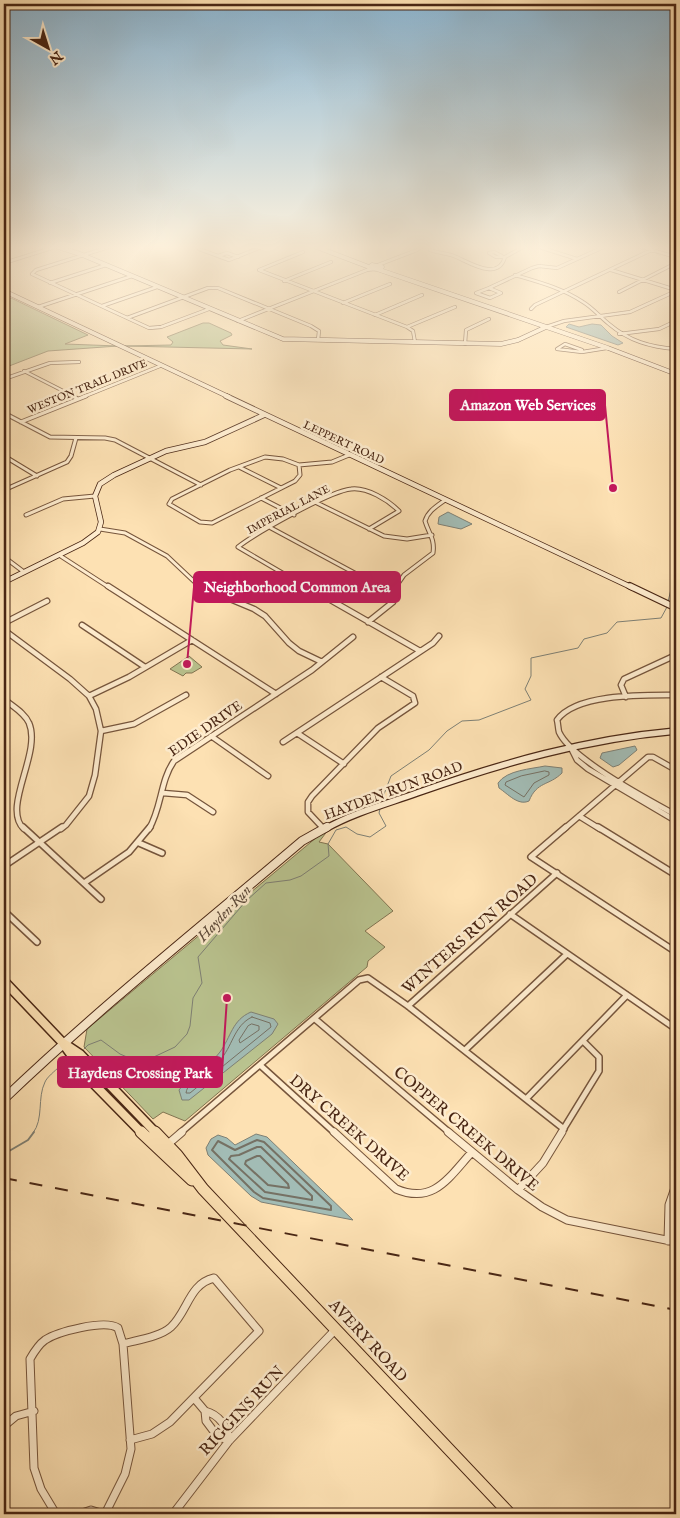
<svg xmlns="http://www.w3.org/2000/svg" width="680" height="1518" viewBox="0 0 680 1518" font-family="'IM FELL English',serif">
	<rect width="100%" height="100%" fill="#fde1b3"/>
	<filter id="stains"><feTurbulence type="fractalNoise" baseFrequency=".004" numOctaves="4"/><feColorMatrix values="0 0 0 0 .2 0 0 0 0 .09 0 0 0 0 .02 0 0 0 .5 -.17"/></filter>
	<radialGradient id="worn" r=".72"><stop offset=".6" stop-color="#630" stop-opacity="0"/><stop offset="1" stop-color="#630" stop-opacity=".3"/></radialGradient>
	<path fill="#bac490" stroke="#827552" d="M11,298L88,335L65,344L118,346L48,351L4,368V301Z
		M203,323H209L231,333L232,335L220,341L223,345L252,349L125,346L171,345L173,342L167,337Z
		M189,656L202,667L192,673H186L183,676L170,669Z
		M328,830L319,842L328,844L393,911L365,931L385,947L368,961L367,967L185,1121L163,1112L153,1119L84,1047L87,1029L323,832Z"/>
	<path fill="#a2bcb5" stroke="#7e8075" d="M569,324L579,327L592,324L601,325L612,336L623,343L618,345L566,327Z
		M448,512L472,524L461,529L438,524L439,517Z
		M635,746L637,750L619,765L613,767L600,758L602,753Z
		M545,766L562,768V773C549,786 537,781 529,801C518,806 508,794 499,788L498,783C507,770 531,769 545,766Z
		M251,1012L274,1019L278,1024L272,1034L189,1100H182L179,1090C190,1075 209,1067 220,1052C231,1037 232,1020 251,1012Z
		M256,1134L267,1137L353,1220L261,1202L251,1196L208,1155L206,1148L211,1139L218,1135L227,1138L235,1145Z"/>
	<g fill="none" stroke-linecap="round" stroke-linejoin="round">
		<path stroke="#767164" stroke-width="1" d="M545,771L549,772V775L534,783L524,797L505,785L506,782L521,776Z
			M252,1017L270,1023L271,1027L190,1093H186C188,1079 210,1070 219,1061C233,1047 233,1026 252,1017Z
			M252,1024L259,1026V1030L240,1043L239,1040L248,1026Z"/>
		<path stroke="#767164" stroke-width="2" d="M257,1140L264,1142L331,1206V1210L263,1198L254,1192L212,1150L218,1141L235,1150Z
			M257,1147H261L312,1196V1200L265,1192L229,1159L231,1156L239,1155Z
			M257,1156H260L288,1184L289,1188L268,1185L245,1164L246,1161Z"/>
		<path stroke="#7e8075" stroke-width="1" d="M668,602L671,589L676,586
			M381,802L391,776L429,750L447,731L462,721L479,720L531,700L525,689L531,676V658L578,648L584,639L607,633L617,622L661,618L667,607
			M84,1049L88,1045L101,1040L120,1054L141,1063L175,1047L187,1034L190,1026L193,998L202,983L198,957L246,901L266,883L290,880L301,876L329,856L328,844L336,830L346,827L357,834L370,837L386,826L379,813L380,809
			M33,1133C44,1119 37,1098 45,1082C47,1077 55,1071 59,1067"/>
		<path stroke="#7e8075" stroke-width="2" d="M4,1154L28,1140L34,1132"/>
		<g stroke="#76553c" stroke-width="4">
			<path id="street-far4" d="M112,246L36,270L32,274L149,328L161,327L209,309
				M434,246L430,250C438,253 446,253 454,256C469,262 498,282 505,257L525,246
				M461,246H470
				M536,246L577,259
				M638,246L676,257
				M4,247L8,246
				M199,249L229,260L264,246
				M303,252L259,270L407,327L413,331L415,342
				M218,256L227,253L238,257
				M502,256L494,252L489,253L496,257H505
				M4,263L58,246
				M378,265L417,250L422,246
				M611,270L676,290
				M515,275C539,282 562,288 583,302C593,308 600,317 609,324C629,341 650,347 676,349
				M284,281L331,262
				M50,283L106,265
				M489,288L501,293L490,298L476,293Z
				M489,288L532,268L539,266L557,268L606,246
				M619,292L676,263
				M343,303L390,284
				M102,306L157,287
				M38,307L132,276
				M531,309L535,305L660,246
				M375,315L422,295
				M127,318L208,288H218L311,326L319,331L318,340
				M238,321L367,270L374,269
				M407,327L455,307
				M546,327L564,321L630,312L676,291
				M619,334L659,329L676,321
				M465,344L466,330L489,319
				M582,350L565,344L557,349L582,352L607,348
				M24,371L75,397
				M4,379L50,363L79,362
				M83,397L160,366"/>
		</g>
		<g stroke="#76553c" stroke-width="5">
			<path id="street-far3" d="M72,396L78,399
				M4,413L50,437L105,438L115,440L201,485
				M21,422L86,396
				M4,456L37,476
				M265,457L283,459L299,465L300,475L295,481L212,523L200,522L169,504L172,499L230,470Z
				M299,465L332,462L349,455
				M239,467L281,488
				M4,490L67,462L71,456L76,438
				M261,498L294,515
				M317,503L384,536L407,539L432,535
				M26,515L63,499L95,496
				M271,528L375,584L389,588
				M100,529L125,533L167,556L201,588
				M59,555L110,588
				M4,557L24,572
				M308,588L238,547C256,533 330,491 351,489C367,487 388,500 399,511L369,529
				M395,588L404,575L433,553C435,539 429,534 425,521C428,511 437,506 445,500"/>
		</g>
		<g stroke="#76553c" stroke-width="7">
			<path id="street-far2" d="M108,586L276,694
				M199,586L254,609L265,616L289,643L299,651L322,662
				M306,586L420,651
				M384,586L394,589
				M368,622L393,602L396,586
				M4,623L47,601
				M82,625L145,667
				M4,630L70,679L89,696L96,709L101,731L95,775L89,796L66,825L61,829
				M676,695C645,695 576,693 557,720C558,723 558,728 559,732C571,759 649,800 676,815
				M89,696L129,677L192,640
				M626,697L621,685L624,679L676,655
				M4,699C12,706 25,713 29,723C42,753 1,808 24,829
				M101,731L134,724L186,695
				M297,733L344,764
				M211,736L268,776
				M283,742L433,643L439,636
				M571,748L577,760L588,769L676,821
				M163,793L187,795L213,812
				M579,816L600,829
				M323,828L308,812V802L312,796L378,728L415,703L413,696L381,677
				M149,829C162,807 160,781 174,761L312,670L353,637
				M564,829L648,757H653L676,770"/>
		</g>
		<g stroke="#76553c" stroke-width="8">
			<path id="street-far1" d="M23,827L101,899
				M566,827L531,857L676,952
				M598,827L676,875
				M139,843L162,853
				M4,866L62,827
				M84,883L129,852L150,827
				M4,911L37,942
				M510,914L676,1029
				M408,1006L557,873
				M315,1019L450,1133
				M465,1050L567,954
				M260,1065L335,1133
				M526,1099L627,995
				M180,1133L359,980L368,978L408,1006L564,1129
				M561,1133L599,1071V1057L583,1041"/>
		</g>
		<g stroke="#76553c" stroke-width="9">
			<path id="street" d="M334,1132L396,1189C434,1205 449,1177 472,1152
				M448,1132L518,1190L542,1207L567,1220L676,1242
				M168,1144L182,1132
				M518,1190L543,1163L562,1132
				M668,1241L669,1205L676,1185
				M123,1344C137,1340 160,1337 171,1327C188,1311 189,1284 214,1278L259,1331L170,1422L152,1434L130,1440
				M194,1398L205,1411L206,1421L218,1437L230,1440
				M205,1411C220,1415 226,1426 230,1440
				M4,1426L16,1416L34,1411
				M56,1514L41,1489L34,1468L30,1359C34,1352 38,1345 45,1340C57,1332 105,1319 118,1328L123,1344L131,1449L125,1474L105,1514
				M79,1514L91,1510L104,1514
				M173,1514L229,1441L335,1330"/>
		</g>
		<g stroke="#492614" stroke-width="5">
			<path id="secondary-far3" d="M55,246L80,254L283,339L501,344L518,340L546,327
				M314,246L369,267
				M372,265L382,267L377,269L369,268Z
				M377,269L608,348L676,374
				M4,291L229,397"/>
		</g>
		<g stroke="#492614" stroke-width="6">
			<path id="secondary-far2" d="M226,396L633,588
				M4,582L83,543L98,532L101,522L95,496L100,484L114,475L166,451L205,442L264,415"/>
		</g>
		<g stroke="#492614" stroke-width="8">
			<path id="secondary-far1" d="M630,586L676,608
				M325,829C353,813 386,804 417,793C502,763 586,739 676,731"/>
		</g>
		<g stroke="#492614" stroke-width="10">
			<path id="secondary" d="M4,1099C99,1008 202,926 302,841L327,827"/>
		</g>
		<g stroke="#492614" stroke-width="11">
			<path id="primary-far1" d="M4,981L62,1042L80,1054L156,1133
				M64,1045L88,1078L142,1133"/>
		</g>
		<g stroke="#492614" stroke-width="13">
			<path id="primary" d="M141,1132L192,1180
				M155,1132L177,1155L203,1189L510,1514"/>
		</g>
		<use href="#street-far4" stroke="#feecce" stroke-width="2.5"/>
		<use href="#street-far3" stroke="#feecce" stroke-width="3"/>
		<use href="#street-far2" stroke="#feecce" stroke-width="4.5"/>
		<use href="#street-far1" stroke="#feecce" stroke-width="5"/>
		<use href="#street" stroke="#feecce" stroke-width="7"/>
		<use href="#secondary-far3" stroke="#feecce" stroke-width="4"/>
		<use href="#secondary-far2" stroke="#feecce" stroke-width="4.5"/>
		<use href="#secondary-far1" stroke="#feecce" stroke-width="5.5"/>
		<use href="#secondary" stroke="#feecce" stroke-width="8"/>
		<use href="#primary-far1" stroke="#fde1b3" stroke-width="8"/>
		<use href="#primary" stroke="#fde1b3" stroke-width="11"/>
		<path stroke="#492614" stroke-width="2" stroke-dasharray="13 13" stroke-linecap="butt" d="M4,1178L676,1310"/>
	</g>
	<linearGradient id="sky" x2="0" y2="1"><stop stop-color="#8cb7d4"/><stop offset="0.54" stop-color="#fef2dd"/><stop offset="1" stop-color="#fef2dd" stop-opacity="0"/></linearGradient>
	<rect width="680" height="458" fill="url(#sky)"/>
	<g text-anchor="middle" stroke-width="5" stroke-linejoin="round" paint-order="stroke">
		<g font-size="11" fill="#492614" stroke="#feecce">
			<text transform="translate(87 386) rotate(-22)" y="4">WESTON TRAIL DRIVE</text>
			<text transform="translate(344 442) rotate(25)" y="4">LEPPERT ROAD</text>
			<text transform="translate(288 509) rotate(-28)" y="4">IMPERIAL LANE</text>
		</g>
		<g font-size="14" fill="#492614" stroke="#feecce">
			<text transform="translate(205 728) rotate(-35)" y="5">EDIE DRIVE</text>
			<text transform="translate(393 790) rotate(-20)" y="5">HAYDEN RUN ROAD</text>
		</g>
		<g font-size="15" font-style="italic" fill="#5f4c3c" stroke="#feecce">
			<text transform="translate(224 913) rotate(-47)" y="5">Hayden Run</text>
		</g>
		<g font-size="16" fill="#492614" stroke="#feecce">
			<text transform="translate(469 933) rotate(-41)" y="6">WINTERS RUN ROAD</text>
			<text transform="translate(350 1127) rotate(41)" y="6">DRY CREEK DRIVE</text>
			<text transform="translate(467 1128) rotate(40)" y="6">COPPER CREEK DRIVE</text>
			<text transform="translate(369 1340) rotate(47)" y="6">AVERY ROAD</text>
			<text transform="translate(241 1410) rotate(-47)" y="6">RIGGINS RUN</text>
		</g>
	</g>
	<path fill="none" stroke="#c2185b" stroke-width="2" d="M613 488L605 405M187 664L194 587M227 998L222 1072"/>
	<g fill="#c2185b" stroke="#feecce" stroke-width="2">
		<circle cx="613" cy="488" r="5"/>
		<circle cx="187" cy="664" r="5"/>
		<circle cx="227" cy="998" r="5"/>
	</g>
	<g fill="#c2185b" stroke="#c2185b" stroke-width="2">
		<rect x="450" y="390" width="155" height="30" rx="5"/>
		<rect x="194" y="572" width="206" height="30" rx="5"/>
		<rect x="58" y="1057" width="164" height="30" rx="5"/>
	</g>
	<g font-size="15" text-anchor="middle" font-weight="bold" fill="#fff">
		<text x="528" y="410">Amazon Web Services</text>
		<text x="297" y="592">Neighborhood Common Area</text>
		<text x="140" y="1078">Haydens Crossing Park</text>
	</g>
	<rect width="680" height="1518" fill="none" stroke="#fde1b3" stroke-width="20"/>
	<rect x="5" y="5" width="670" height="1508" fill="none" stroke="#492614" stroke-width="2.5"/>
	<rect x="10" y="10" width="660" height="1498" fill="none" stroke="#492614"/>
	<g transform="translate(48 48) rotate(141)" stroke="#feecce" stroke-width="4" paint-order="stroke">
	<path d="M0-4L9 19L0 12L-9 19Z" fill="#492614"/>
	<text y="-8" font-size="14" font-weight="bold" text-anchor="middle" fill="#492614">N</text>
	</g>
	<rect width="100%" height="100%" filter="url(#stains)"/>
	<rect width="100%" height="100%" fill="url(#worn)"/>
</svg>
